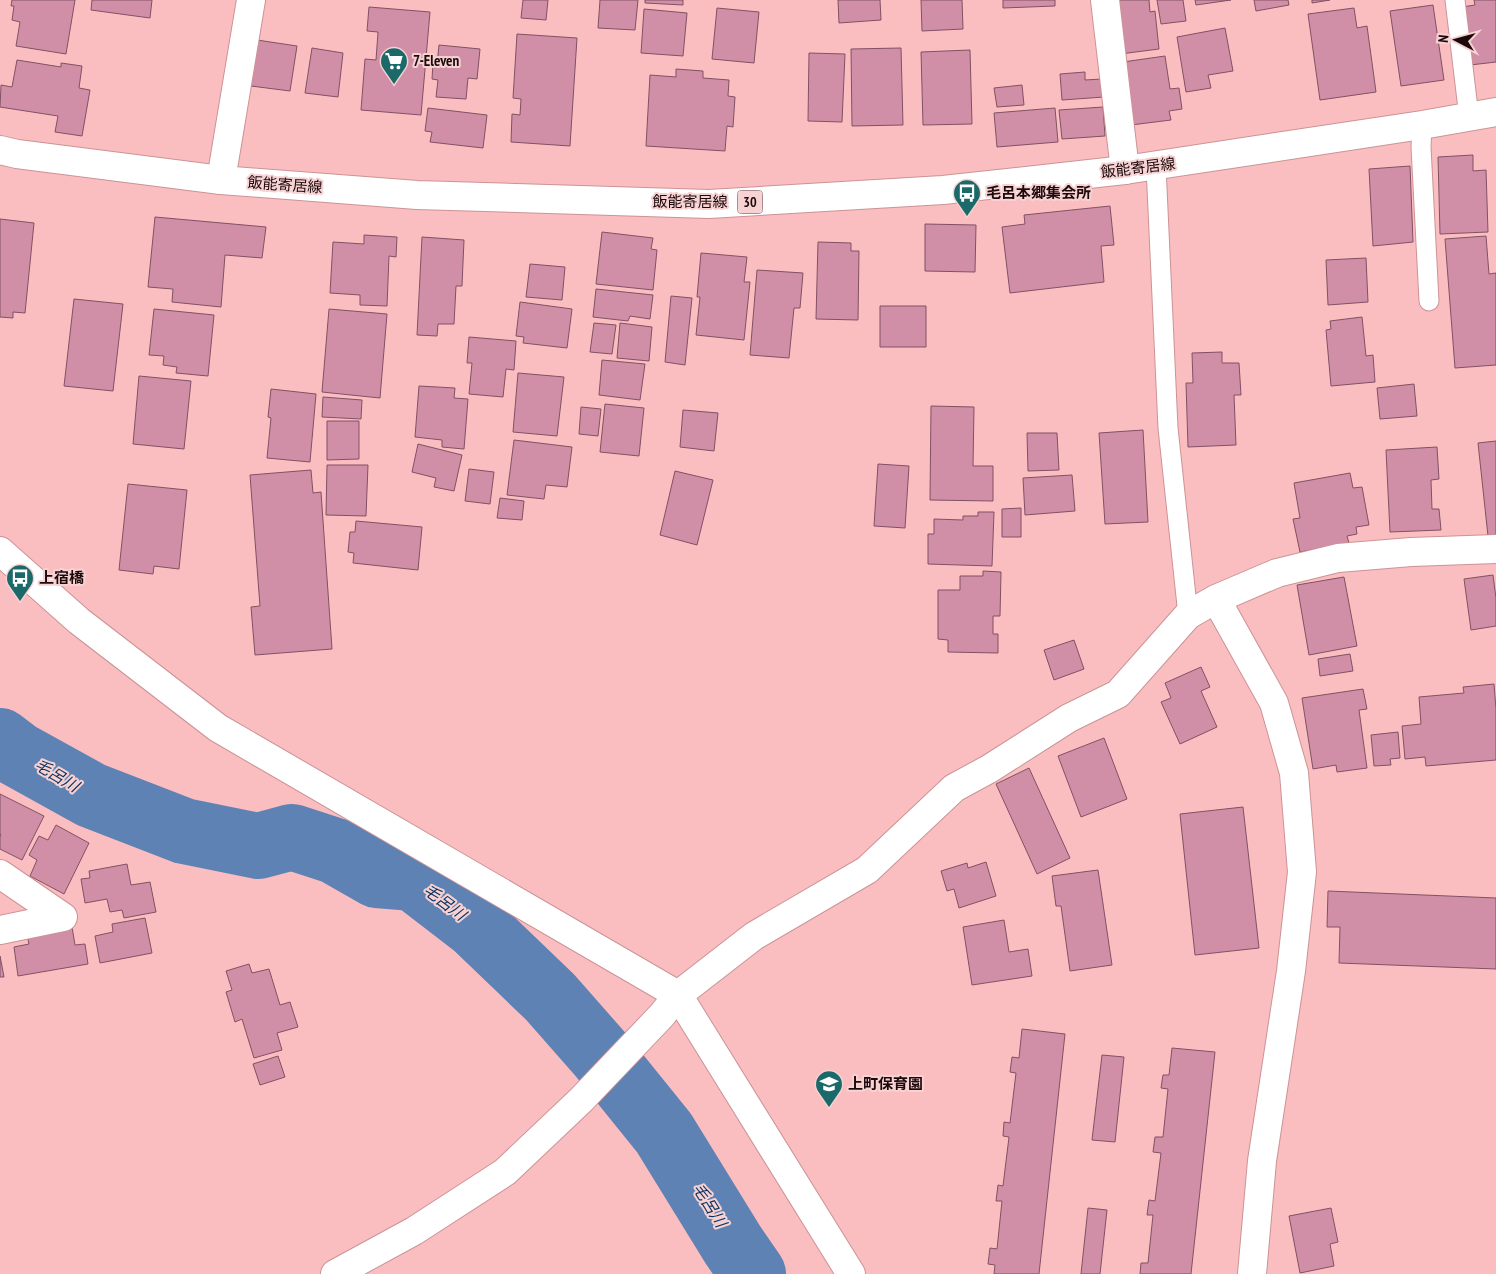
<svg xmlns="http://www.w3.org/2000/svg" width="1496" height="1274" viewBox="0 0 1496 1274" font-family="'PT Sans Narrow','Noto Sans JP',sans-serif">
	<rect width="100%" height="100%" fill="#fabec1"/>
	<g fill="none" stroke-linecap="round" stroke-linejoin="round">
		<path stroke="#5d82b3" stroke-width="66" d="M0,741L17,754L91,795L184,831L258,846L292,837L335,851L377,875L414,878L475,925L550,997L601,1055L664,1133L733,1245L753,1274"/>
	</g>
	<path fill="#d18fa7" stroke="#815163" d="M12,0H75L66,54L16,46L20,22L12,20L14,6H11Z
		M92,0H152L150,18L91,10Z
		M523,0H548L546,20L521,18Z
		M600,0H638L635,30L598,28Z
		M645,0H683V5L645,3Z
		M838,0H880L881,20L839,23Z
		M921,0H962L963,29L922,31Z
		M1003,0H1055V6L1003,8Z
		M1114,0H1149L1150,12L1155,11L1159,49L1120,54Z
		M1157,0H1183L1186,21L1161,24Z
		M1195,0H1231L1196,5Z
		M1254,0H1288L1289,5L1256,11Z
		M1312,0H1330L1312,3Z
		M1474,0H1496V62L1470,65L1462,7L1475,5Z
		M1433,5L1444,80L1401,86L1390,11Z
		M369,7L430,12L421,115L361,110L365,59L376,60L378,32L367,31Z
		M717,8L759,12L754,63L712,59Z
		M1354,8L1357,28L1367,26L1376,92L1320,100L1308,14Z
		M644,9L687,13L683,56L641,53Z
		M1225,28L1233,71L1208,75L1211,88L1186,92L1177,37Z
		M517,34L577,38L570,146L511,142L512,114L520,115L521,99L513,98Z
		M257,40L297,46L290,91L251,86Z
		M439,45L480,49L477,79L468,78L466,99L436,97L438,80L432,79L433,64L437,65Z
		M312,48L343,53L338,97L305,93Z
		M901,48L903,125L852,126L851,49Z
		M970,50L972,124L923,125L921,52Z
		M809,53L845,54L842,122L808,121Z
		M1165,56L1170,89L1179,88L1182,109L1169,111L1171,120L1131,125L1123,62Z
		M17,60L61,67V63L82,66L79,88L90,90L82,136L55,132L58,116L0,107L1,85L12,87Z
		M676,69L703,71V78L729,80L728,96L735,97L733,127L727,126L725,151L646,146L650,75L676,77Z
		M1085,72V80L1102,79L1104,97L1062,100L1060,74Z
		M1022,85L1024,105L997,107L994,88Z
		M1103,107L1105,136L1062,139L1059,110Z
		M428,108L487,115L483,148L430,142L432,132L425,131Z
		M1055,108L1058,142L997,147L994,113Z
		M1473,155V171L1486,170L1488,232L1440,234L1438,157Z
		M1410,166L1413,242L1373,246L1369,169Z
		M1110,206L1114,245L1101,246L1104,282L1010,293L1002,227L1025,224L1024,215Z
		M155,217L266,227L262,258L225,255L221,307L172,302L173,289L148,287Z
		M0,219L34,223L25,313L13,312V318L0,317Z
		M925,224L976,225L975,272L925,271Z
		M602,232L653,238L651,249L657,250L653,290L596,284Z
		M364,235L397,237L396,257L389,256L387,306L360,305V295L330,293L333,242L364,244Z
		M1486,236L1489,274L1496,273V365L1455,368L1445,239Z
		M422,237L464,240L462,286H456L454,324H438L437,336L417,335Z
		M818,242L851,243V251H859L858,320L816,319Z
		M701,253L747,257L744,282H750L744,340L696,335L700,297H697Z
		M1366,258L1368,302L1328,305L1326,260Z
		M530,264L565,267L562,300L526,297Z
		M757,270L803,273L800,308H794L789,358L750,355Z
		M596,289L653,295L650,319L630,316L628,321L593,317Z
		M671,296L692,298L685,365L665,362Z
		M74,299L123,304L113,391L64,386Z
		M520,302L572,309L567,348L523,343L524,337L516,336Z
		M880,306H926V347H880Z
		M154,309L214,315L208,376L176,373L177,367L163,365L164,356L149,355Z
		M329,309L387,314L380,398L322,392Z
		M1362,317L1366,356L1373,355L1375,382L1331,386L1326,330L1331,329L1330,321Z
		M594,323L616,325L612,354L590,352Z
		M620,323L652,327L649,361L617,358Z
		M469,337L516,341L514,370L506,369L503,397L469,394L472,363H467Z
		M1222,352V363H1239L1241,395H1234L1236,445L1188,447L1186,383H1193L1192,353Z
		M602,360L645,364L640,400L599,395Z
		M518,373L564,377L557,436L513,432Z
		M139,376L191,381L184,449L133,444Z
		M1414,384L1417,416L1380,419L1377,388Z
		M419,386L455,388L454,398L468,399L464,449L442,447V440L415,437Z
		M271,389L316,394L310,462L267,458L271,418L268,417Z
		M323,397L362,400L361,419L322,417Z
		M605,404L644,408L639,456L600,452Z
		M931,406L974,407L973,466H993V501L930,500Z
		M581,407L601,409L598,436L579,434Z
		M683,410L718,413L714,451L680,447Z
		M327,421H359V459L327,460Z
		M1143,430L1148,522L1105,524L1099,433Z
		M1027,433H1057L1059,470L1028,471Z
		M514,440L572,447L567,487L546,485L544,499L507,495Z
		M1496,441V535L1488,536L1478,443Z
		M418,444L462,455L454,491L434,487L436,478L412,472Z
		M1437,447L1439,479L1431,480L1432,509H1439L1441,530L1390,532L1386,450Z
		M878,464L909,466L905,528L874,526Z
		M327,465H368L366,516L326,515Z
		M469,469L494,472L490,504L465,501Z
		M311,470L313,493L321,492L332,649L255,655L251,607L260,606L250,475Z
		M675,471L713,480L697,545L660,535Z
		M1350,473L1353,488L1362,487L1369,525L1356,527L1357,534L1347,536L1349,543L1300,552L1293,519L1300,518L1294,483Z
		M1072,475L1075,511L1025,515L1023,478Z
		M128,484L187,490L179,569L154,566L153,574L119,570Z
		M500,498L524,501L522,520L497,518Z
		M1021,508V537H1002V509Z
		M978,512H994L992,566L928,564V534H934V519L963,520V516H978Z
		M356,521L422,527L418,570L353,563L354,553L348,552L350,532H355Z
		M983,571L1001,572L1000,616H993V634H998V653L948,652V640L938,639V590H960V576H983Z
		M1493,575L1496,598V626L1471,630L1464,579Z
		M1344,577L1357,646L1309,655L1297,585Z
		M1074,640L1084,669L1054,680L1044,650Z
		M1350,654L1353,671L1320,676L1318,659Z
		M1201,667L1210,687L1201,691L1217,727L1180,744L1161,702L1171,698L1165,683Z
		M1494,684L1496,709V760L1426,766L1425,757L1405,759L1402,726L1421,724L1419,697L1464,693L1463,687Z
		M1363,689L1367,709L1359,710L1367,768L1337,772L1336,765L1313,769L1302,698Z
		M1398,732L1400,758L1390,759L1391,765L1374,766L1371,735Z
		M1104,738L1127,799L1081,817L1058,756Z
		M1029,768L1070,858L1037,874L996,784Z
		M0,794L44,816L22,860L0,849V837L1,835L0,834Z
		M1243,807L1259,948L1195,955L1180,814Z
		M56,825L89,843L64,894L30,876L37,860L29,855L39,836L48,840Z
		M986,862L996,896L959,908L954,889L947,891L941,871L967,863L968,868Z
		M127,864L131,885L150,882L156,912L124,918L122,910L110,912L107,899L85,903L81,879L90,878L89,871Z
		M1098,870L1112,965L1070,971L1061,906H1056L1052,876Z
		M1328,891L1496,898V969L1339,963L1340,927H1327Z
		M145,918L152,953L100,963L95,936L113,932L112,924Z
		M1004,920L1009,952L1028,949L1032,976L972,985L963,927Z
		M72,927L75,945L85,944L88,964L18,976L14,947L29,944L27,935Z
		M0,956L4,977H0Z
		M249,964L252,973L269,969L280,1005L290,1002L298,1027L277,1033L282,1050L254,1058L242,1019L235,1022L226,992L232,990L226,971Z
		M1022,1029L1065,1034L1039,1274H994L995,1265L988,1264L990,1248L997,1249L1002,1201H996L998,1185L1003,1186L1009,1137L1003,1136L1004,1122L1010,1123L1016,1073L1010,1072L1012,1057L1019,1058Z
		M1172,1048L1215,1052L1191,1274H1140L1141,1263H1148L1153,1215H1147L1149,1200L1155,1201L1161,1153L1153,1152L1155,1137H1163L1168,1089L1161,1088L1163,1075H1169Z
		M1102,1055L1124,1057L1115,1142L1092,1140Z
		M278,1056L285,1077L260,1085L253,1064Z
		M1088,1208L1107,1210L1100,1274H1081Z
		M1331,1208L1338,1242L1330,1244L1334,1266L1300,1273L1289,1216Z"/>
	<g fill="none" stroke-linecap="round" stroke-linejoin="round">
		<g stroke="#cc9395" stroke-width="21">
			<path id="service" d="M1455,0L1469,117
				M1422,125L1421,147L1429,301
				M1156,166L1168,428L1188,615"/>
		</g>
		<g stroke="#cc9395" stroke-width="30">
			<path id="minor" d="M1105,0L1125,170
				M221,180L251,0
				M0,551L79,621L218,728L678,995L851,1274
				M1216,599L1274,703L1294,773L1302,872L1291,971L1262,1161L1252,1274
				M0,874L63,917L0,930
				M335,1274L414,1231L505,1172L581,1100L662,1015L678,995L754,936L867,870L954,788L989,769L1069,718L1118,694L1188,615L1216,599L1277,573L1338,558L1411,552L1496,549"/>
		</g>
		<g stroke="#cc9395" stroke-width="30">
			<path id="primary" d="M0,150L17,154L221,180L417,195L709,204L943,190L1125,170L1422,125L1496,112"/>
		</g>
		<use href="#service" stroke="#fff" stroke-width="19"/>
		<use href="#minor" stroke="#fff" stroke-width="28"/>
		<use href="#primary" stroke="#fff" stroke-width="28"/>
	</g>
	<defs>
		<g id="supermarket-pin" transform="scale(1.4375)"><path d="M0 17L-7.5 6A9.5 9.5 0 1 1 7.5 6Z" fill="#1c696a" stroke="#f7d2d3"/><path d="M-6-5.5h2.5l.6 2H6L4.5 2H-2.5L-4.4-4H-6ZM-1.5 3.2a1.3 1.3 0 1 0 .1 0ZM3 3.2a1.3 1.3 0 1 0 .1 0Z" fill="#fff"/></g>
		<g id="bus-pin" transform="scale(1.4375)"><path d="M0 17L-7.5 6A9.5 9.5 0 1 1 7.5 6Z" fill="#1c696a" stroke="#f7d2d3"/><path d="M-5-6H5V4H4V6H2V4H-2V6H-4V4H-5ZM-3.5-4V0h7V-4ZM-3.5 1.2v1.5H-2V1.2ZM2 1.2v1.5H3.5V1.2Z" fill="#fff"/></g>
		<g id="school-pin" transform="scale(1.4375)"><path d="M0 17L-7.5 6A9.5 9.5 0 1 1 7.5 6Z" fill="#1c696a" stroke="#f7d2d3"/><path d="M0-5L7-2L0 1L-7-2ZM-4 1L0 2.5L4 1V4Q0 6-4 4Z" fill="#fff"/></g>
	</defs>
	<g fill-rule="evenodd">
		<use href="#supermarket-pin" x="394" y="61"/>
		<use href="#bus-pin" x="967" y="193"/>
		<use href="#bus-pin" x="20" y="578"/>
		<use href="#school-pin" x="829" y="1084"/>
	</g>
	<g text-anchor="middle" stroke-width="4" stroke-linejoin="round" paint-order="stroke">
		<rect fill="#f7d2d3" stroke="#5e4547" stroke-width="1" x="737.5" y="190.5" width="25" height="23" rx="4"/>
		<g font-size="14" font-weight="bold" fill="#1c090b">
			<text x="750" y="207">30</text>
		</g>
		<g font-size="15" font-weight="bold" fill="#1c090b" stroke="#f7d2d3" text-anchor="start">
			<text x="413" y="66">7-Eleven</text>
			<text x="986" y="198">毛呂本郷集会所</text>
			<text x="39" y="583">上宿橋</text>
			<text x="848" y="1089">上町保育園</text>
		</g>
		<g font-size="15" fill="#1c090b" stroke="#f7d2d3">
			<text transform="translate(1138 168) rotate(-7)" y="5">飯能寄居線</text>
			<text transform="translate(285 185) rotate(4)" y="5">飯能寄居線</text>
			<text x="690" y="207">飯能寄居線</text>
		</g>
		<g font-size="16" font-style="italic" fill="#09315f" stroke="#f7d2d3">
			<text transform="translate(57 775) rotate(31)" y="6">毛呂川</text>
			<text transform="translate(445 902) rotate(37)" y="6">毛呂川</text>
			<text transform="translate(710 1205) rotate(58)" y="6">毛呂川</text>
		</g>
	</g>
	<g transform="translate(1456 40) rotate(276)" stroke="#f7d2d3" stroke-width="4" paint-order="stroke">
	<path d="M0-4L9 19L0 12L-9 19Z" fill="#1c090b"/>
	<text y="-8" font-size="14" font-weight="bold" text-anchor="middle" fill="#1c090b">N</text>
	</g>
</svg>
